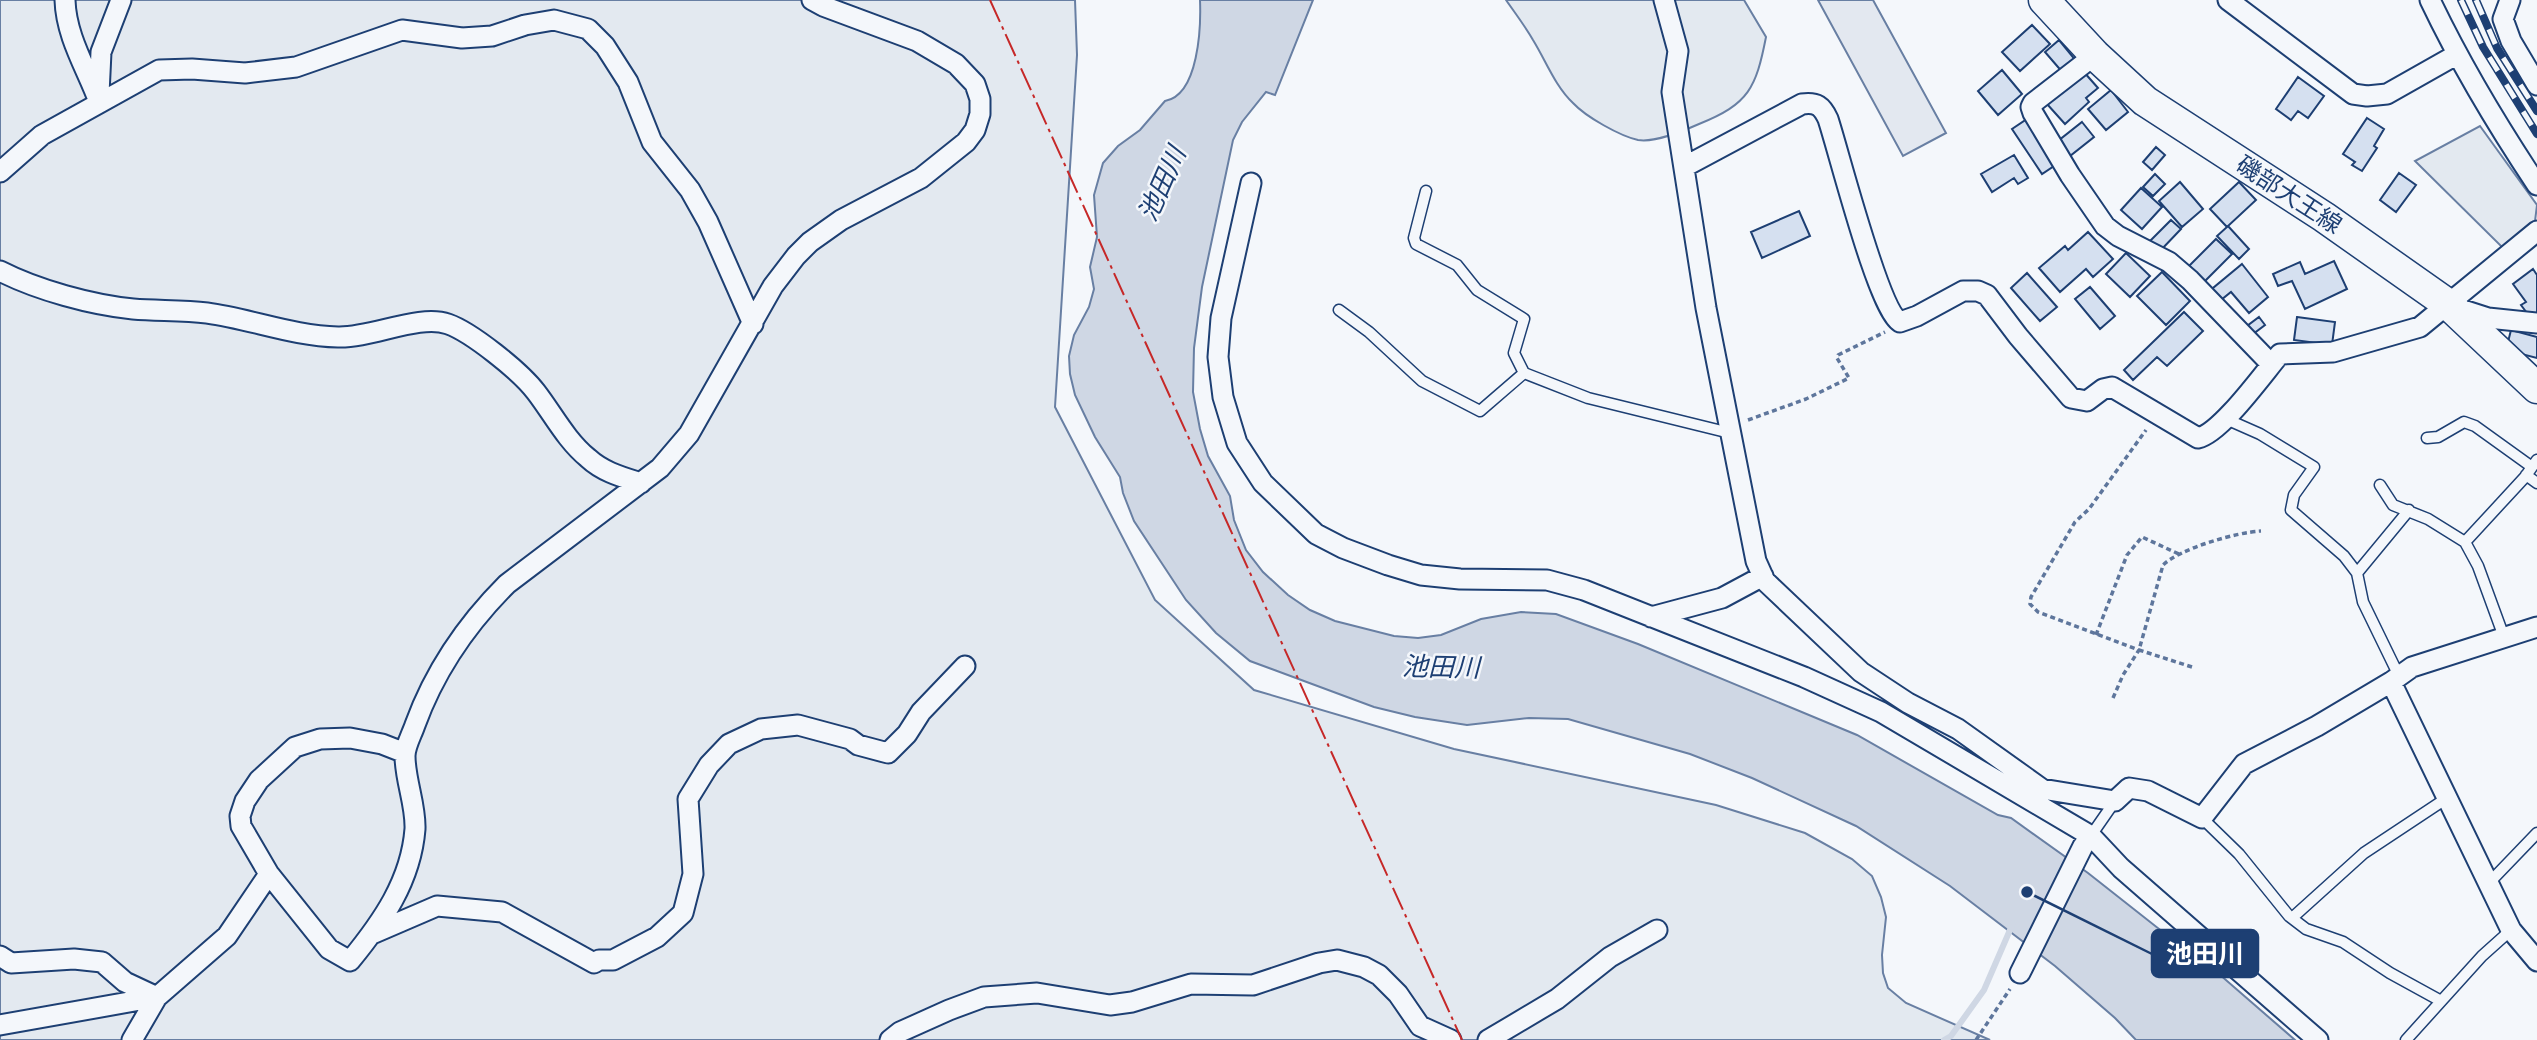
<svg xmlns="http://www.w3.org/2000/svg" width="2537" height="1040" viewBox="0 0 2537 1040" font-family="'DM Sans','Noto Sans JP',sans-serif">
	<rect width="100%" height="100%" fill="#f4f7fb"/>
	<path fill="#e3e9f0" stroke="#687fa3" stroke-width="2" d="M0,0H1075L1077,55L1055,407L1155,600L1254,690L1454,749L1716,805L1805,833L1852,859L1872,876L1881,897L1886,917L1882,955L1883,973L1888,988L1906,1003L1990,1040H0Z
		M1506,0H1744L1766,37C1756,88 1749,104 1699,124C1683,131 1655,143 1638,140C1620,136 1586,117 1573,103C1555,86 1546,61 1533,40C1525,26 1515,13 1506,0Z
		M2480,126L2537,205L2535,221L2503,248L2415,161Z"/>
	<path fill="#e3e8f0" stroke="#687fa3" stroke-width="2" d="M1818,0H1873L1946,133L1903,156Z"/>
	<path fill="#cfd7e4" stroke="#687fa3" stroke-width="2" d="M1200,0H1313L1275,95L1266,92L1242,122L1233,140L1202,287L1194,348L1193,392L1200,429L1208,456L1230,496L1234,520L1246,550L1263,572L1288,595L1310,610L1335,621L1394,636L1418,638L1441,635L1481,619L1521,612L1556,614L1638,644L1857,735L1998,815L2011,818L2088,873L2173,940L2196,954L2295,1040H2136L2115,1018L2055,966L1950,886L1856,826L1752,778L1690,754L1568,719L1529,718L1467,725L1415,717L1374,707L1250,661L1216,633L1186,600L1134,521L1123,493L1120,477L1095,437L1075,395L1070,374L1069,356L1074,335L1089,307L1094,289L1090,267L1097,237L1094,195L1103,163L1118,146L1140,130L1165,101C1199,95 1201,26 1200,0Z"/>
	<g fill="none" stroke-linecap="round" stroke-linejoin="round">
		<path stroke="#cfd7e4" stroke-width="6" d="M1944,1040L1951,1036L1984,990L2013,923"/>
	</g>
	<path fill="#d5e0f0" stroke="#1d3f73" stroke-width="2" d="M2032,25L2050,44L2020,71L2002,52Z
		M2059,40L2077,62L2064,74L2045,52Z
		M2002,70L2022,94L1998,115L1978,91Z
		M2083,71L2098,88L2086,98L2089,102L2065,124L2047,104Z
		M2298,77L2324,96L2308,118L2298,111L2291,120L2276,109Z
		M2111,90L2128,112L2106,130L2088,109Z
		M2030,117L2060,162L2042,174L2012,129Z
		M2367,118L2384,129L2374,146L2377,148L2362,171L2352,165L2355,162L2343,154Z
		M2082,122L2094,137L2070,156L2058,141Z
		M2156,147L2165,155L2152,170L2143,162Z
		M2014,155L2028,178L2018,184L2014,178L1992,192L1981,174Z
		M2399,173L2416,185L2396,212L2380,200Z
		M2155,174L2165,184L2153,196L2143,187Z
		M2180,182L2203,209L2182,227L2159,201Z
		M2239,182L2256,200L2228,226L2249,249L2239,259L2217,236L2227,227L2210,209Z
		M2141,188L2162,207L2142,229L2121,210Z
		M1799,211L1810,236L1762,258L1751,232Z
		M2171,220L2181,229L2160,251L2150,241Z
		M2088,232L2113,259L2093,277L2086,269L2060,292L2039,268L2065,246L2068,250Z
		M2216,239L2232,254L2205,281L2189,266Z
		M2126,253L2150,276L2130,297L2106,274Z
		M2334,261L2347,289L2305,309L2292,281L2278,286L2273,274L2300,262L2305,274Z
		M2242,264L2268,297L2249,313L2231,292L2216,304L2207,293Z
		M2533,269L2537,275V313L2530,317L2521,305L2526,302L2513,284Z
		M2162,272L2190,301L2166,325L2137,296Z
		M2027,273L2057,307L2040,321L2011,288Z
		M2090,287L2115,316L2100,329L2075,299Z
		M2184,312L2203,331L2167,366L2157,357L2133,380L2124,370Z
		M2259,317L2265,325L2249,337L2243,329Z
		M2297,317L2335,322L2332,345L2294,340Z
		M2511,330L2537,337V358L2506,350Z"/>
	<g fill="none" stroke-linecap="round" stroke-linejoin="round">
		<g stroke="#1d3f73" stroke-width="13">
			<path id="service" d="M1426,191L1414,238L1416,244L1457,265L1477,290L1524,319L1514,353L1524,373L1588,398L1730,433
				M1339,310L1369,332L1422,381L1480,411L1524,373
				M2226,419L2260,434L2314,467L2294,495L2291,510L2344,556L2357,573L2363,602L2399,676
				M2427,438L2438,437L2464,422L2475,426L2532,467
				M2526,475L2537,483
				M2380,485L2393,505L2428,519L2465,542
				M2357,573L2409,510
				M2504,637L2478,566L2465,542L2525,477L2537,460
				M2202,818L2239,854L2289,916L2306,929L2343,942L2390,973L2441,1001
				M2090,837L2115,801
				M2488,884L2537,833
				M2292,918L2364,853L2447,798
				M2406,1040L2482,956L2511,930"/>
		</g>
		<g stroke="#1d3f73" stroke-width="23">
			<path id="minor" d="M65,0C66,37 87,69 99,102
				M1664,0L1678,51L1672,92L1706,308L1756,561L1765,581L1861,672L1908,703L1958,729L2042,789L2115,801L2129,788L2148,791L2202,818L2244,764L2317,726L2391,682L2412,667L2537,627
				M2228,0L2353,94L2367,96L2387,94L2456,55
				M2430,0C2461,65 2497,125 2537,185
				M2510,0L2503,19L2511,41L2537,85
				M2095,55L2033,103L2031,107L2033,113L2070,175L2105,226L2118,236L2169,262L2190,280L2271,364
				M99,94L101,52L121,0
				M1684,167L1802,104C1817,102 1822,106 1828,119C1839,152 1878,309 1900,322L1917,316L1963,291H1978L1987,295L2018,336L2071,398L2087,401L2103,389L2112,387L2198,438C2221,433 2263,374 2280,354L2333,352L2420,327L2537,231
				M0,172L42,135L159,70L192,69L245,73L296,67L402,30L462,38L492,36L525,25L554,20L588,29L605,46L628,82L652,142L690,190L708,222L753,324
				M1251,183L1221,318L1218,357L1223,397L1237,443L1263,483L1316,534L1343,548L1388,565L1421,575L1460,579L1547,580L1584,590L1804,677L1881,712L2091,836L2121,868L2318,1040
				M0,271C37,290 92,305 133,309C157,311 183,310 207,313C251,319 293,336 338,337C372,338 419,314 448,324C471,332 520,371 536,392C553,414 566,440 588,458C603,472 622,477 641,483
				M2460,309L2488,318L2537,323
				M1651,617L1722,598L1763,576
				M2391,682L2511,930L2537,961
				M405,753L382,744L350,738L320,739L295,747L259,780L245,801L240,816L241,826L269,874L329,949L350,961C382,922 411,881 415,829C416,805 405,780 405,756C405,746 412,734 415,725C435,670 466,625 507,584L660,468L689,434L773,286L796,256L810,242L841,220L921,178L966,142L975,130L980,114V99L975,84L956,64L917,41L823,6L812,0
				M372,934L437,906L502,912L594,963L599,960H613L657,937L683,913L693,874L688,799L709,765L729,744L761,729L798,725L850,739L858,745L888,753L907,734L921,712L965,666
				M0,956L11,963L74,959L102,962L125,982L157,997
				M2020,973L2083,846
				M0,1025L157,997
				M132,1040L157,997L227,936L269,874
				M890,1040L900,1032L949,1010L984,997L1037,993L1110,1005L1132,1002L1191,984L1253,985L1319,963L1337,960L1364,967L1379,975L1398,994L1420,1026L1451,1040
				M1488,1040L1557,999L1610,957L1657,930"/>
		</g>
		<g stroke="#1d3f73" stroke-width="33">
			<path id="primary" d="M2044,0L2095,55L2145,101L2324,217L2449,305L2537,388"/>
		</g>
		<path stroke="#5e769c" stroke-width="3.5" stroke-dasharray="5 3.5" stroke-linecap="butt" d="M1748,420L1806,399L1849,378L1837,358L1838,355L1885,332
			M2096,635L2127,555L2142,537L2181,555
			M2192,667L2139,650L2163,565C2179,549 2237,532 2261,531
			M2113,698L2123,675L2139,650L2038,612L2030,604L2031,597L2075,522L2089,509L2146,430
			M1976,1040L2010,989"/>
		<use href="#service" stroke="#f4f7fb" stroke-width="10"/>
		<use href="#minor" stroke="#f4f7fb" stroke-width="19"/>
		<use href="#primary" stroke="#f4f7fb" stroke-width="30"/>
		<g stroke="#1d3f73" stroke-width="8">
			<path id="rail" d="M2461,0L2483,47L2537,134
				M2476,0L2497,48L2537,111"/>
		</g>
		<use href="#rail" stroke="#f4f7fb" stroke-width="5" stroke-dasharray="16" stroke-linecap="butt"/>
		<path stroke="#c62828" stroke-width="2" stroke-dasharray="24 5 3.5 5" stroke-linecap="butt" d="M990,0L1462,1040"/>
	</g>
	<g text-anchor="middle" stroke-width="5" stroke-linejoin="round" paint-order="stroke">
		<g font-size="24" fill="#1d3f73" stroke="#f4f7fb">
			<text transform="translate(2289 195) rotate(33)" y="8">磯部大王線</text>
		</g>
		<g font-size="26" font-style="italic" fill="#1d3f73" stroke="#f4f7fb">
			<text transform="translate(1162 184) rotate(-66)" y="9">池田川</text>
			<text transform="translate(1441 667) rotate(1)" y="9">池田川</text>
		</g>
	</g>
	<path fill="none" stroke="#1d3f73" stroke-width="2.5" d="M2027 892L2152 954"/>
	<circle fill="#1d3f73" stroke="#f4f7fb" stroke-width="2.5" cx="2027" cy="892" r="7"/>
	<rect fill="#1d3f73" stroke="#1d3f73" stroke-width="2.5" x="2152" y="930" width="106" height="47" rx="7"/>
	<g font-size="26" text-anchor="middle" font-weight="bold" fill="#fff">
		<text x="2205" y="963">池田川</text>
	</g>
</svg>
